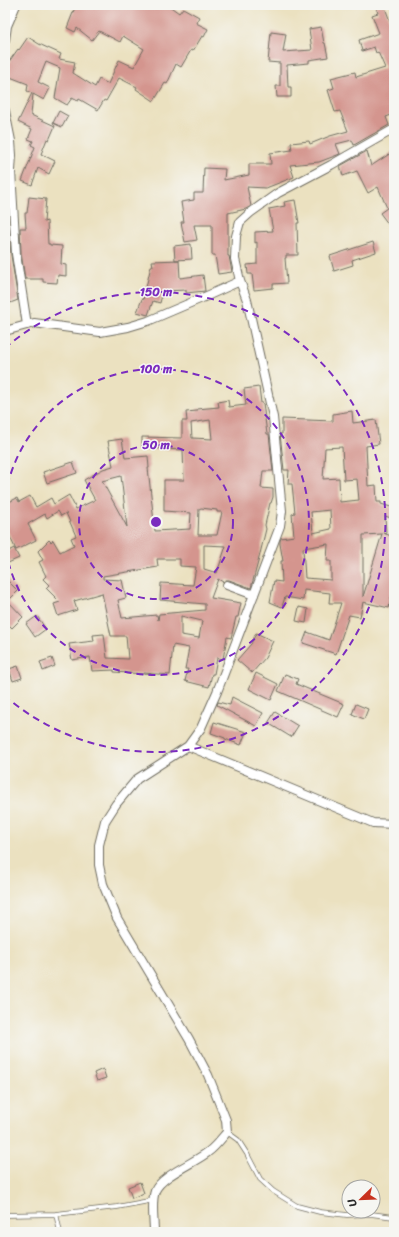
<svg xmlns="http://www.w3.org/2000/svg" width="399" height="1237" viewBox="0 0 399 1237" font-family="Sriracha,sans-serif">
	<rect width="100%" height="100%" fill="#f6f6f2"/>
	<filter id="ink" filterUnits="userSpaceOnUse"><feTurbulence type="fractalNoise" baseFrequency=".025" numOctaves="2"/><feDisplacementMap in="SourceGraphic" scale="8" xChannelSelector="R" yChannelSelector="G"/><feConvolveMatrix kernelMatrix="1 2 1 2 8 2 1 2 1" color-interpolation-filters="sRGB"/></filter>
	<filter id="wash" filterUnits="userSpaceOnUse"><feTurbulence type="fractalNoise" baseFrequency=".012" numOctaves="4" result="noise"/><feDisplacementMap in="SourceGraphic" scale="16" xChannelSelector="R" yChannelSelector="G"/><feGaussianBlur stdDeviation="0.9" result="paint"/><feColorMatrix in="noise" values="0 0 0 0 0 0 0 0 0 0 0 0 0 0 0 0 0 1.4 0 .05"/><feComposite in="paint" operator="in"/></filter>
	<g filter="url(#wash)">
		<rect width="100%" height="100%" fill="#ebe1c0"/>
		<g id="blocks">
			<path fill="#d4958e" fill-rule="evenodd" d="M76,5H168L179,13L183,8L199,17L196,23L208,29L204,37L202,36L193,51L191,50L181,67L176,64L167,84L165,83L154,101L136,89L137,87L119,78L106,101L104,100L98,110L79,99L78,101L72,98L67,105L55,98L60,68L46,62L38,82L50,88L44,100L33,94L31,115L55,126L49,140L47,139L41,154L55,161L49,174L38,168L32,185L22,181L35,147L31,145L33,141L28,139L32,129L18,122L32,93L27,91L28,84L5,75V71L8,63L18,49L19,50L28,37L39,44L61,54L59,59L75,62L73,73L95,87L99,79L108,84L119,60L134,67L144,49L123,36L120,42L99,31L92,40L77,28L75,32L67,28Z
				M375,5H384L394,32V114L386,117L389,125L354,145L352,140L336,144L340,154L319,162L290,165L294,177L266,188L247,187L251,206L246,209L228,213V256H229L232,272L218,274L215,255H212V225H194L197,240L185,242L181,222H184L181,202L194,200V193H203L204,168L225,169L224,180L249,175V164H271L270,153L292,150L291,143L309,141L310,144L330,136L348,131L340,111L335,112L328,90L334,88L331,78L355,72L356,77L385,68L378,52L376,53L374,47L362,51L359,40L379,33L372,15L378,13Z
				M321,27L324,43H325L328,57L309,60V63L287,65L288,87H291V97H277L276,86H280V63L268,62L271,32L286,34L283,52L312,50L309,29Z
				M59,111L68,116L62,127L53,123Z
				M367,151L371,166L394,151V232L380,213L387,208L378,187L368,193L357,171L343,176L340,166Z
				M29,197L46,199L44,222L47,221L48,244H50V245L62,246L61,264L66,265V276L58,275L57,283L43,282V279H25L21,253L20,228H26L25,213H27Z
				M295,200L299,223H297L298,255H286V258H285L287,283L273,284V288L254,290L252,274H248L247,265L257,264V242L255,243V232L273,231L269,209L285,206L284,202Z
				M6,228H9L11,255L18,300L5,305V243Z
				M373,242L376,252L352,260L353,265L334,271L330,256Z
				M191,244L192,259L175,260L174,246Z
				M179,260L180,278L203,275L205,291L186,293V290L163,291L160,303L153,301L148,315L137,312L142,299L143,300L151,266H153L152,261Z
				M259,387L261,403H263L267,434H269L273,471H263L261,488L273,489V497L271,503H270L265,525L266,529L258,562L251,588L229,580H226L223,582L218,579L211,598L241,603L238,617H236L231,638L227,637L223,659L217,658L214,674H212L209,687L185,681L188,669H185L189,648L173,645L170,675L144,673V674L114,672V670L92,671L90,657L72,660L69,644L94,641L93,635L104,634L107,658L128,659L126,636H111L102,593L74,601L77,610L58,616L54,604L60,602L46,588L49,585L43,579L46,576L39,562L43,560L38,551L49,540L51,542L53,540L60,552L74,545L71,538L76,536L66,513L61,516L58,511L47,518L45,514L28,524L36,540L16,550L5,526V504L17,498L19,502L30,496L36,507L51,498L54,504L69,495L76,509L95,500L84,480L103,469L113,466L108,441L122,439L125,458L148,456L149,468H148L155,531L190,529L191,513L164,511V480H184L183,450L142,448V437L182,438V421H187L186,412L197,411V409L219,407L218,402L228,400L229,407L246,405L244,389ZM210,420L212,439L192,438L191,423ZM121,476L127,527L102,481ZM201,508L217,510V512H222L217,535H198L199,509ZM204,545L226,546L217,573L204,569ZM157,559H180V566L196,567L193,585L161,583L160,600L205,604V610L159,614L158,620L157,615L122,618L118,600L126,598L122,580L103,579V576L158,567ZM181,616L202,621L199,638L181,635Z
				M352,411L353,423L376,420L379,444L366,446L368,486L376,485L377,502H381V504L394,508V519L385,516L386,533H383L394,537V589L393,588L389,608L363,602L360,617L349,615L336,654L303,643L307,632L329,640L341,603H329L330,593L304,590L303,600L285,597L282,607L270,602L274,581L282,582L281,561H283L280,544V541L281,538L294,536L292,514L295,513L292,484H288L289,470H284L280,434H282V419L333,421V414ZM342,447L344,480L357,479L359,500L340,502L339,478L323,479L325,448ZM330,510L331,529L313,533L311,512ZM382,534L363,597V535ZM328,544L327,561H331V580L305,578L303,548Z
				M73,462L77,473L47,483L43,472Z
				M14,548L19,558L8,563L5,556V553Z
				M5,578L18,591L8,601L23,617L12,628L5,621Z
				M299,607L308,609L306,623L296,621Z
				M37,616L46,629L35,637L26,624Z
				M256,633L273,641L265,658L252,673L237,660L251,644Z
				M52,658L55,666L43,671L40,662Z
				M18,666L22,678L13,681L9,669Z
				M256,673L278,684L271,700L249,689Z
				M285,674L298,679L296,684L344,704L338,717L278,691Z
				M232,697L263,713L256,726L217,705L218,702L230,705Z
				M356,704L368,709L364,719L352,714Z
				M275,712L298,726L291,737L268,723Z
				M214,722L246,732L241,745L225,739V738L211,733Z
				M103,1069L106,1078L97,1081L94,1073Z
				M140,1182L144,1193L132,1198L128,1187Z"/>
		</g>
	</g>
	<g filter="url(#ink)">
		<use href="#blocks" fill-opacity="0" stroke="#6e6b5f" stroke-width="1"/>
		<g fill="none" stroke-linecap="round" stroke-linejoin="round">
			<g stroke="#6e6b5f" stroke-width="5.5">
				<path id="lane" d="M227,1132L238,1140L247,1154L260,1179L273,1191L297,1206L320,1212L347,1215L371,1214L394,1217
					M56,1214L60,1232
					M5,1215L56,1214L117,1207L154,1200"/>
			</g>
			<g stroke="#6e6b5f" stroke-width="10">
				<path id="street" d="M5,40L7,26L16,5
					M5,111L11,141L12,155L11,171L16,254L27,325
					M5,331L34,323L100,332L128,327L148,321L209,295L240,281
					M227,585L254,595
					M188,746L373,823L394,824
					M154,1232C154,1221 151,1202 155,1191C161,1176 194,1163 208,1152C215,1147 221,1139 227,1132L226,1120L208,1075L189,1039L117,918L103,884L99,865V845L105,821L116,804L137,779L188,746L201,728L217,692L280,526L282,511L273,417L247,300L240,281L235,259L236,236L240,222L250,213L278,193L331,165L394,129"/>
			</g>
			<use href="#lane" stroke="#fff" stroke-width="4"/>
			<use href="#street" stroke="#fff" stroke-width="8"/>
		</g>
	</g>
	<g fill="none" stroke="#7b2cbf" stroke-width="2" stroke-dasharray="7 5">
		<circle cx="156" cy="522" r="77"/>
		<path d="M5 497A153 153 0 1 1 5 547"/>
		<path d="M5 348A230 230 0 1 1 5 696"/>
	</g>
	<circle cx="156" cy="522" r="6" fill="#7b2cbf" stroke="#f6f6f2" stroke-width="2"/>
	<g font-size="12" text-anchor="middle" font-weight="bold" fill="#7b2cbf" stroke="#f6f6f2" stroke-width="3" stroke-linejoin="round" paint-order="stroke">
		<text x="156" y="296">150 m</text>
		<text x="156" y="373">100 m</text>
		<text x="156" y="449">50 m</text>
	</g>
	<rect width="399" height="1237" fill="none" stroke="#f6f6f2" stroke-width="20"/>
	<g transform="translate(361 1199) rotate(247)"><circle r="19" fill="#f6f6f2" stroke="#a5a5a2"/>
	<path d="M0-3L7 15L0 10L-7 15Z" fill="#c8321e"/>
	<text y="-6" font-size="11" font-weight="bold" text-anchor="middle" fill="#2b2b2b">U</text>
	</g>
</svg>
